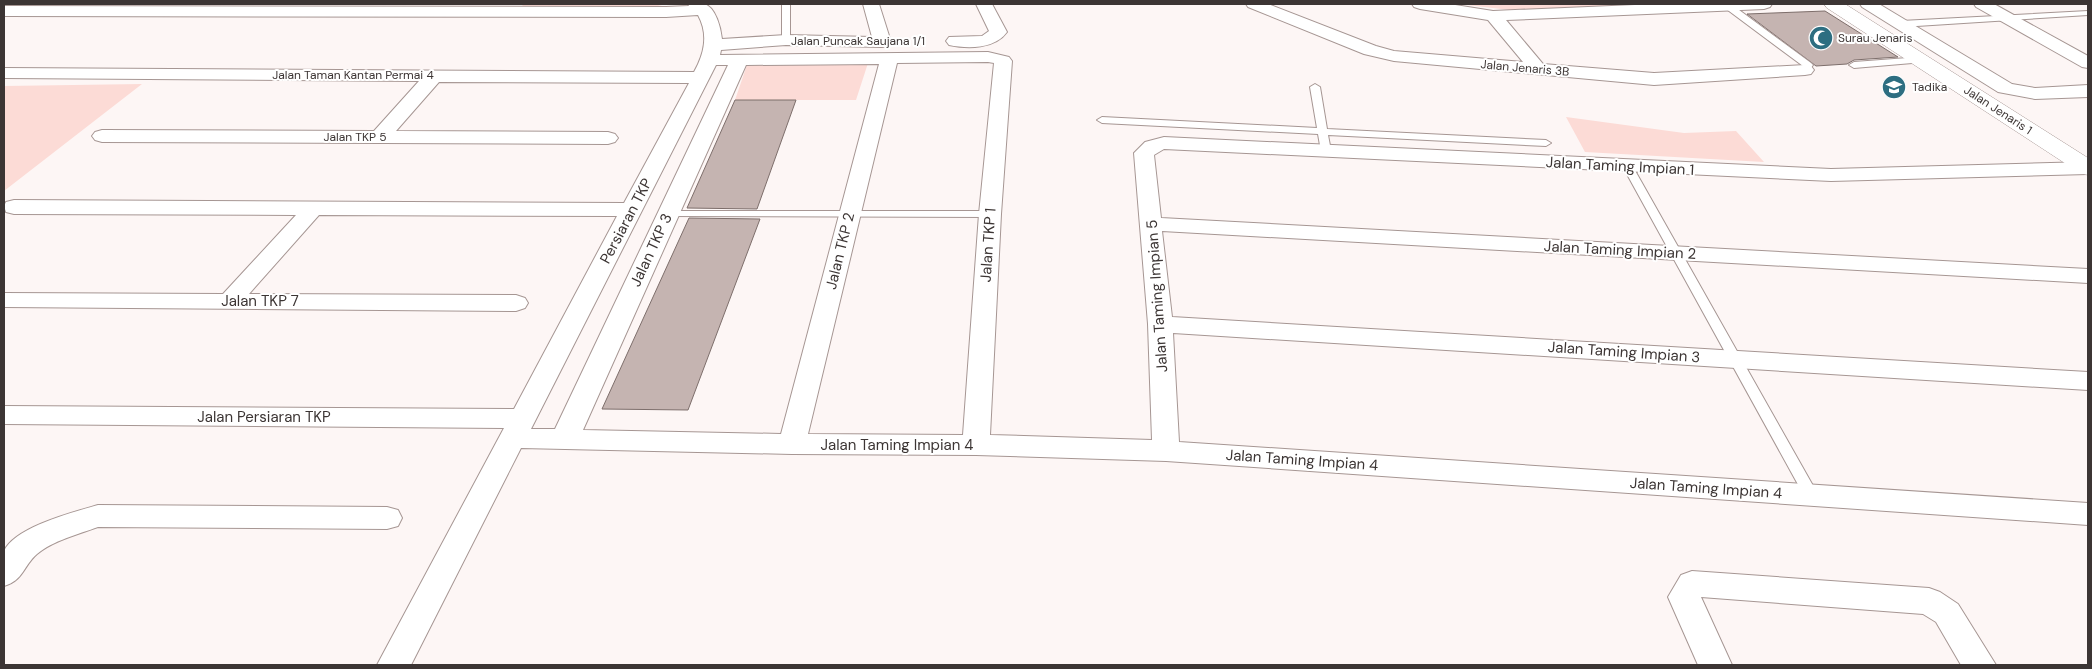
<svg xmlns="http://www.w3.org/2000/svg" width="2092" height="669" viewBox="0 0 2092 669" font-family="'DM Sans',sans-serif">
	<rect width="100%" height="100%" fill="#fdf6f5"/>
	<path fill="#fcdbd6" d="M521,4H666L658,6L524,7Z
		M1459,4H1631L1635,7L1518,11Z
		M868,63L856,100H735L747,65Z
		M142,84L4,191V86Z
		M1566,117L1684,133L1736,131L1764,162L1585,152Z"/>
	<path fill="#c5b4b1" stroke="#7d6e6b" d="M1825,11L1898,57L1854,60L1847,64L1816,66L1747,14Z
		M735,100H796L757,209L687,208Z
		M689,218L760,219L688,410L602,409Z"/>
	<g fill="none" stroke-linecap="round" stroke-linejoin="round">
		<g stroke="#a69693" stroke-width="2">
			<path id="service" d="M782,4H790V40L786,43L782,40Z
				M1725,4H1731L1811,63L1813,65L1808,72H1802L1800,70L1803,66L1725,8Z
				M2088,11V15L1901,27L1897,24L1901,21Z
				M1921,57L1924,58V62L1854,68L1849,65L1854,62Z
				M1315,84L1320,87L1327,129L1546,140L1551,143L1546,146L1328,135L1331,151L1326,154L1321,151L1318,134L1102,123L1097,120L1102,117L1317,128L1310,87Z
				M1628,164L1633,167L1816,491L1818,495L1816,499L1811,500L1806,499L1623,167Z
				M668,211H990L995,214L990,217L664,216L663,214Z"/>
		</g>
		<g stroke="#a69693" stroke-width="2">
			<path id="minor" d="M688,4C692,4 700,2 704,4C716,7 721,29 722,39L786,35L872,37L863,4H879L891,42L888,46L882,47L786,45L721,50L720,55L988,52L1009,57L1012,61L1001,214L990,435L1152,440L1148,324L1134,153L1145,142L1164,137L1831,169L2088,162V174L1831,181L1164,149L1154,155L1161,218L2088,269V283L1162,231L1172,317L2088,372V390L1173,333L1179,442L2088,503V525L1166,461L976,455L792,454L521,448L411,665H377L504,428L4,424V406L514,409L617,216L319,215L249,294L516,295L525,298L528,303L525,308L516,311L4,307V293L223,294L296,215L14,214L6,212L4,206L6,202L14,200L624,203L689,83L439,82L396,131L608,132L615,134L618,138L615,142L608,144L102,142L95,140L92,136L95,132L102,130L374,131L419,81L4,78V68L694,72C704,54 709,35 698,15L666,17L4,16V6L666,7L689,6ZM988,62L994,63L979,214L963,435L808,434L897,63ZM879,64L781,434L583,430L746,65ZM716,65H728L555,429H531Z
				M976,4H992L1007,32C995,49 968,49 949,45L946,41L949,37L982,36L989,31Z
				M1246,4H1268L1376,46L1394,51L1523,62L1488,20L1420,9L1414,7L1412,4H1449L1493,11L1658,4H1772L1770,7L1764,9L1506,20L1543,64L1654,73L1805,65L1811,66L1814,70L1811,74L1805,75L1654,85L1394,61L1364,54L1248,7Z
				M1860,4H1879L2012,84L2035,88L2088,85V97L2035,99L1998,92L1862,7Z
				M1974,4H1994L2088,56V68L2082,67L1976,7Z
				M98,505L387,507L398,510L402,518L398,526L387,529L98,527C79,534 52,541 37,554C23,566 24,580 4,586C4,578 1,558 4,551C15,527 74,512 98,505Z
				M1692,571L1929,588L1940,592L1958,604L1996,665H1961L1936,622L1923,614L1701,597L1732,665H1698L1668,597L1681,575Z"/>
		</g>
		<g stroke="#a69693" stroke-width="1">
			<path id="tertiary" d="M1824,4H1845L2088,158V175L2080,173L1827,8Z"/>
		</g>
		<use href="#service" fill="#fff" fill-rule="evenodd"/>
		<use href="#minor" fill="#fff" fill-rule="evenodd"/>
		<use href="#tertiary" fill="#fff" fill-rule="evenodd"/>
	</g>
	<defs>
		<g id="mosque-disc" transform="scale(1.25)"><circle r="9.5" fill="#2d6e81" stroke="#fff"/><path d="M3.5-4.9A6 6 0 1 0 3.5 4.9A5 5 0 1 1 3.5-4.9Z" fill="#fff"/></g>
		<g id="school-disc" transform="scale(1.25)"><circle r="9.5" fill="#2d6e81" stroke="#fff"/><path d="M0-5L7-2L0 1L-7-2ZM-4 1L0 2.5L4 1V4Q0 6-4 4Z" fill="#fff"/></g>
	</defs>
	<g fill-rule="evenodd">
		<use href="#mosque-disc" x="1821" y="38"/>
		<use href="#school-disc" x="1894" y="87"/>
	</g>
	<g text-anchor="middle" stroke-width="4" stroke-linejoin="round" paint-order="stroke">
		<g font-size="12" fill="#3c3534" stroke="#fff" text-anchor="start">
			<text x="1838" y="42">Surau Jenaris</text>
			<text x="1912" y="91">Tadika</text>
		</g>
		<g font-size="12" fill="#3c3534" stroke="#fff">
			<text x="858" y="45">Jalan Puncak Saujana 1/1</text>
			<text transform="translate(1525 68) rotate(5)" y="4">Jalan Jenaris 3B</text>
			<text x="353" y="79">Jalan Taman Kantan Permai 4</text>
			<text transform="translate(1998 110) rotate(33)" y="4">Jalan Jenaris 1</text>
			<text x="355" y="141">Jalan TKP 5</text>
		</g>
		<g font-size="15" fill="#3c3534" stroke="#fff">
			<text transform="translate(1620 166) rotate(3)" y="5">Jalan Taming Impian 1</text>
			<text transform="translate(626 221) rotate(-62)" y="5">Persiaran TKP</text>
			<text transform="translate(988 245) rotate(-86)" y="5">Jalan TKP 1</text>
			<text transform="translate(651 250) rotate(-65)" y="5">Jalan TKP 3</text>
			<text transform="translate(1620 250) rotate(3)" y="5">Jalan Taming Impian 2</text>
			<text transform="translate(840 251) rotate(-76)" y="5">Jalan TKP 2</text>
			<text transform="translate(1157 296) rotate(-94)" y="5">Jalan Taming Impian 5</text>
			<text x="260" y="306">Jalan TKP 7</text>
			<text transform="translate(1624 352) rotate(4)" y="5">Jalan Taming Impian 3</text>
			<text x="264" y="422">Jalan Persiaran TKP</text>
			<text x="897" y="450">Jalan Taming Impian 4</text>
			<text transform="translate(1302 460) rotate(4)" y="5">Jalan Taming Impian 4</text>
			<text transform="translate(1706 488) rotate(4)" y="5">Jalan Taming Impian 4</text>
		</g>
	</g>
	<rect width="2092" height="669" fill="none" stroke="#3c3534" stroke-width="10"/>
</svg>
